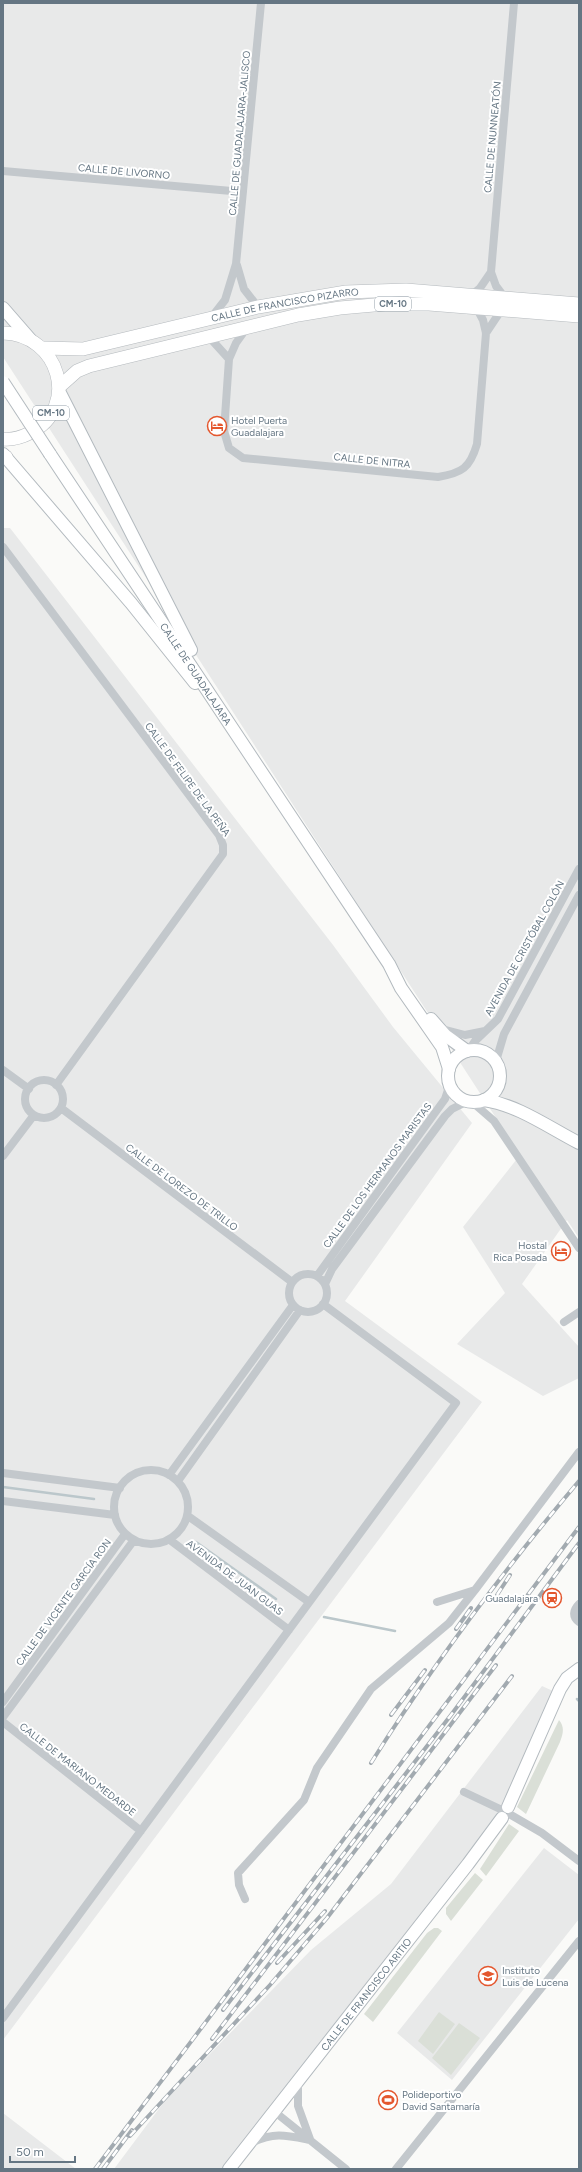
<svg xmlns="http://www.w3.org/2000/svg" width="582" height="2172" viewBox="0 0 582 2172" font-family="Figtree,sans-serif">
	<rect width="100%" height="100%" fill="#fafaf8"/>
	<path fill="#e8e9e9" d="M3,3H579V1238L567,1220L522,1284L579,1347V1378L543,1396L457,1344L505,1293L463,1227L520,1155L3,357Z
		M3,528H10L333,945L393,1027L472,1123L345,1301L482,1402L3,2040Z
		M542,1686L553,1691L503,1816L228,2169H114L167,2098L311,1950L391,1884Z
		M544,1848L579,1875V1919L452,2080L397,2033Z
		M3,2113L76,2169H3Z"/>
	<path fill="#dadfd7" d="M559,1720C565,1727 563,1734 560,1742L526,1814L517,1807Z
		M509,1824L519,1831L486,1876L480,1869Z
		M475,1873L483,1880L451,1921L446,1914V1908Z
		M434,1928H438L442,1931L373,2022L364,2014L427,1933Z
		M439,2012L455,2024L433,2054L418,2041Z
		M459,2023L480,2038L451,2075L432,2058Z"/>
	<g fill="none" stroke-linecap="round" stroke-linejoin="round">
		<path stroke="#bbc7cb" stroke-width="2.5" d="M3,1487L94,1499
			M196,1542L276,1599
			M324,1617L395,1631
			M577,1699L579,1701"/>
		<g stroke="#b3babf" stroke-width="14">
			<g id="secondary">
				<path d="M3,308L30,339"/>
				<path d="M59,391L191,650"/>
				<path d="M3,454L131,603L195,683"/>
				<path id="s1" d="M50,454L389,964L401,988L442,1047L449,1069"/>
				<path d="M431,1019L445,1035L467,1051"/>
				<circle cx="474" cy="1076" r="26"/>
				<path d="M484,1100C518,1105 548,1127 579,1143"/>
				<path d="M508,1807L560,1689L567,1678L579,1669"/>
				<path id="s2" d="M229,2169L468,1864L502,1818"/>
			</g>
		</g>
		<g stroke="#b5babe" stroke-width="14">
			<g id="primary">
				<path d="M3,333C59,334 81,407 30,433C22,437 12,440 3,439"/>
				<path id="s3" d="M43,348L83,349L258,307L346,292L406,290L579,304"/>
				<path d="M59,387L77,371L89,366L298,315L340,308L385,304H429L579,316"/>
				<path d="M3,456L6,457"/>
			</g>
		</g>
		<path stroke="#c3c8cc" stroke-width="8" d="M3,171L243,192
			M237,265L244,289L258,307
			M472,295L480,288L491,272
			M505,298L496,286L491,272L514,3
			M211,318L225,300L236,264L261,3
			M246,329L236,343L229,359L224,431L229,448L243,458L438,477C462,473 470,468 477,444L486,333L483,320L476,307
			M486,333L502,309
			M210,338L229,359
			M3,547L219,835L223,845V854L56,1085
			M442,1029L465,1035L485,1031
			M468,1051L475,1041L498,1019L579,869
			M496,1061L504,1034L579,895
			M3,1070L29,1089
			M25 1099a19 19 0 1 1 38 0a19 19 0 1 1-38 0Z
			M471,1101L494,1121L579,1248
			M61,1108L292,1282
			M3,1156L34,1115
			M289 1293a19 19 0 1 1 38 0a19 19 0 1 1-38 0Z
			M317,1276L437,1110L445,1099L450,1084
			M325,1284L332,1269L445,1116L452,1109L468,1101
			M564,1322L579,1312
			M114 1507a37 37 0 1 1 74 0a37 37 0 1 1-74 0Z
			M3,1473L120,1488
			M169,1475L293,1305
			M178,1481L300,1310
			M3,1501L115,1515
			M188,1516L309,1602
			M170,1540L289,1630
			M437,1602L475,1590L579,1452
			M579,1604C573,1610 572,1617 579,1622
			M3,1702L125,1534
			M3,1717L134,1540
			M3,1722L141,1831
			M464,1792L500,1809
			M511,1815L542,1833L579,1861
			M245,1899L239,1885L238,1873L304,1800L317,1768L371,1689L449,1623L475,1590
			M3,2018L456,1403L323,1304
			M298,2083V2106L310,2139
			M275,2112L346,2169
			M251,2143C274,2132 285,2135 310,2140
			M396,2169L579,1941"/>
		<use href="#secondary" stroke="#fff" stroke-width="12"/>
		<use href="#primary" stroke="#fff" stroke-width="13"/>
		<g stroke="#a2aab0" stroke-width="4">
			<path id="rail" d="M497,1595L510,1575
				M456,1629L471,1608
				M391,1715L425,1670
				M371,1763C433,1664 504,1570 579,1481
				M277,1963L325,1911
				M223,2010L451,1715L579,1543
				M212,2039L496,1665
				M130,2136L270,1985L327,1918L512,1676
				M95,2169L579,1527
				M103,2169L132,2130"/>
		</g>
		<use href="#rail" stroke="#fff" stroke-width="2.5" stroke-dasharray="8" stroke-linecap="butt"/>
		<g stroke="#b3babf" stroke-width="14" stroke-linecap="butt">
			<path id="secondary-bridge" d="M3,382L50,454"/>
		</g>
		<use href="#secondary-bridge" stroke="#fff" stroke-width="12"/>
	</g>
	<defs>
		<g id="hotel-ring" transform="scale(1)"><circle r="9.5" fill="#fff" stroke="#e4572e" stroke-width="1.5"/><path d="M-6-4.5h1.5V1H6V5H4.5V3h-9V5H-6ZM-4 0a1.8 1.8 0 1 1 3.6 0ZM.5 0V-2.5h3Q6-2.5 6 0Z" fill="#e4572e"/></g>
		<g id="station-ring" transform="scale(1)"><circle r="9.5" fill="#fff" stroke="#e4572e" stroke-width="1.5"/><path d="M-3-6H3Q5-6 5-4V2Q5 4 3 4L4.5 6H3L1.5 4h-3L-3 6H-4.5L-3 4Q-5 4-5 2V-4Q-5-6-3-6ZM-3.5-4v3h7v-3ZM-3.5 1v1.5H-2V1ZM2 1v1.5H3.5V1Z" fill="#e4572e"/></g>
		<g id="university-ring" transform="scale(1)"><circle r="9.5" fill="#fff" stroke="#e4572e" stroke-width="1.5"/><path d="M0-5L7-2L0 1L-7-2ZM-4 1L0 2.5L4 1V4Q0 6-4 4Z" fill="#e4572e"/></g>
		<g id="stadium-ring" transform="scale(1)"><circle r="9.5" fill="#fff" stroke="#e4572e" stroke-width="1.5"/><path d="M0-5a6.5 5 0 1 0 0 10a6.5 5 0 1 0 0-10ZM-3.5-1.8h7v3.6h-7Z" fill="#e4572e"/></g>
	</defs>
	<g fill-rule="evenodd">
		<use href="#hotel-ring" x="217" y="426"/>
		<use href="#hotel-ring" x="561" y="1251"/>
		<use href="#station-ring" x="552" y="1598"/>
		<use href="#university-ring" x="488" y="1976"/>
		<use href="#stadium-ring" x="388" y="2100"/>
	</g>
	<g text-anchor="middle" stroke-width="4" stroke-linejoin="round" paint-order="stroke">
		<g fill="#fff" stroke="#939fa8" stroke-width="1">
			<rect x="375" y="297" width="36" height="14" rx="3"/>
			<rect x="33" y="406" width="36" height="14" rx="3"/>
		</g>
		<g font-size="9" font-weight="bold" fill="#657683">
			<text x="393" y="307">CM-10</text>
			<text x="51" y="416">CM-10</text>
		</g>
		<g font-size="10" fill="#657683" stroke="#fff">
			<text transform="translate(239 133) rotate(-85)" y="4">CALLE DE GUADALAJARA-JALISCO</text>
			<text transform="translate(492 137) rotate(-85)" y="4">CALLE DE NUNNEATÓN</text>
			<text transform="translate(124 171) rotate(5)" y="4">CALLE DE LIVORNO</text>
			<text dy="4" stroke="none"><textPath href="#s3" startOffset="247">CALLE DE FRANCISCO PIZARRO</textPath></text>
			<text transform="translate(372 460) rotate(6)" y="4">CALLE DE NITRA</text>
			<text dy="4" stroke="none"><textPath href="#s1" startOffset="264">CALLE DE GUADALAJARA</textPath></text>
			<text transform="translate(188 779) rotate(54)" y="4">CALLE DE FELIPE DE LA PEÑA</text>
			<text transform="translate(524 948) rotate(-61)" y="4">AVENIDA DE CRISTÓBAL COLÓN</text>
			<text transform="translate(377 1175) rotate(-54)" y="4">CALLE DE LOS HERMANOS MARISTAS</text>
			<text transform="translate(182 1187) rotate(37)" y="4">CALLE DE LOREZO DE TRILLO</text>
			<text transform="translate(235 1577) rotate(37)" y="4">AVENIDA DE JUAN GUAS</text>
			<text transform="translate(63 1602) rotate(-54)" y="4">CALLE DE VICENTE GARCÍA RON</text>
			<text transform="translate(78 1769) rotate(38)" y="4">CALLE DE MARIANO MEDARDE</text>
			<text dy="4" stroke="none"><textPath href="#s2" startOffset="222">CALLE DE FRANCISCO ARITIO</textPath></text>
		</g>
		<g font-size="10" fill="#657683" stroke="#fff" text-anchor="start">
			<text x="231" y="424">Hotel Puerta<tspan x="231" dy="12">Guadalajara</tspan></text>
			<text x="547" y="1249" text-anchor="end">Hostal<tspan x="547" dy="12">Rica Posada</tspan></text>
			<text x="538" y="1602" text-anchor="end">Guadalajara</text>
			<text x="502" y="1974">Instituto<tspan x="502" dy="12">Luis de Lucena</tspan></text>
			<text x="402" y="2098">Polideportivo<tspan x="402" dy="12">David Santamaría</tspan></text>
		</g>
	</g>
	<rect width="582" height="2172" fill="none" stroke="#657683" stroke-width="8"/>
	<path d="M10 2156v6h65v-6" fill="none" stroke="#657683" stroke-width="2"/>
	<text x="16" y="2156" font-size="12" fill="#657683" stroke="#ffffff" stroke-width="3" paint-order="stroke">50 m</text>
</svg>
